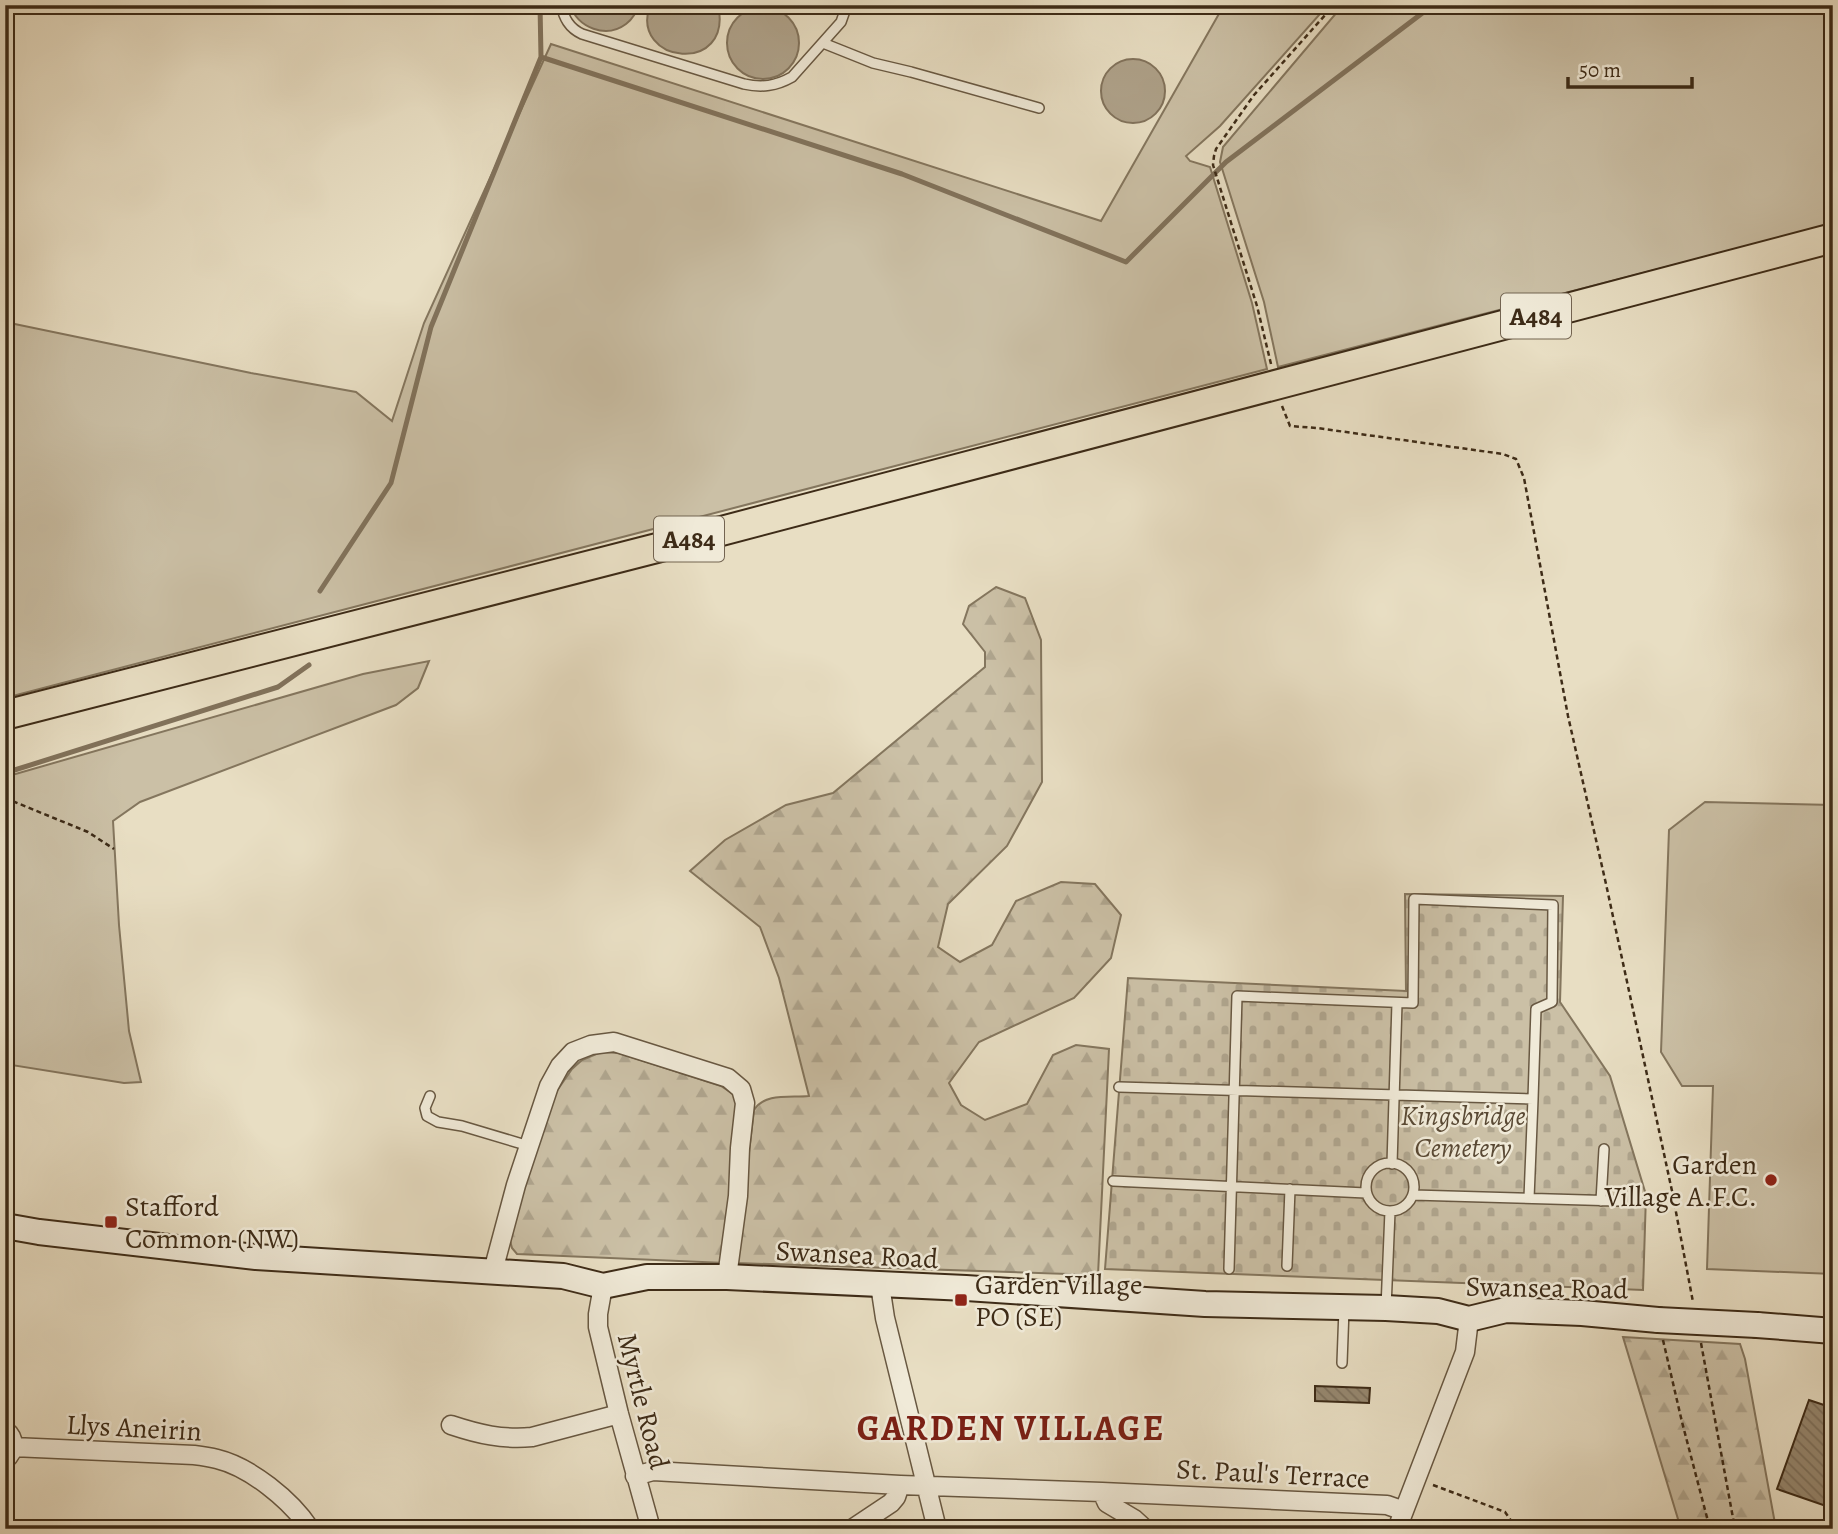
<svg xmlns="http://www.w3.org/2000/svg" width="1838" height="1534" viewBox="0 0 1838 1534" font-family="Alegreya,serif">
	<defs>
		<pattern id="forest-firs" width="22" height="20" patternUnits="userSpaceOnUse" patternTransform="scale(1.75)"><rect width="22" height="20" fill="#cbc0a6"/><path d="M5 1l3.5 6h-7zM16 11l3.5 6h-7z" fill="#afa58e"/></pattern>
		<pattern id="cemetery-stones" width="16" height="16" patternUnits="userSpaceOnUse" patternTransform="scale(1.75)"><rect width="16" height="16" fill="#cbc0a6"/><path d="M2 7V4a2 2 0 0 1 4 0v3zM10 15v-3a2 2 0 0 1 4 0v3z" fill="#afa58e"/></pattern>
		<pattern id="building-back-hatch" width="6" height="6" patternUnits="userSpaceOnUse" patternTransform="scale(1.75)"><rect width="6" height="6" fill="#968870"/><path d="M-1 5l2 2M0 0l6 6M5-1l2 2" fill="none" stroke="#7c6f5b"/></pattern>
	</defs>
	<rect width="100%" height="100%" fill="#e8dec3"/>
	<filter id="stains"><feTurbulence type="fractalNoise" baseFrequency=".00286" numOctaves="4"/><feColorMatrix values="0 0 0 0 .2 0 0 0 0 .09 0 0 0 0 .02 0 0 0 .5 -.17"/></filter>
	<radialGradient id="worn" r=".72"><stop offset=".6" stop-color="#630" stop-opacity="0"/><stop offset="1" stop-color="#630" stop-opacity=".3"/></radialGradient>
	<path fill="#cbc0a6" stroke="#84765e" stroke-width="2" d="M1224,5H1328L1220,126L1186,156L1190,161L1210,167L1252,303L1267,369L5,698V322L251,373L356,392L392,421L424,323L551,44L1101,221Z
		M1343,5H1833V224L1278,367L1264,302L1220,162L1223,147Z
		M429,661L418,688L396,705L140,802L113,821L119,925L129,1031L141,1082L124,1083L5,1064V777L363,674Z
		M1705,802L1833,805V1274L1707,1269L1713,1086H1682L1661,1052L1669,830Z"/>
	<path fill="url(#forest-firs)" stroke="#84765e" stroke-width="2" d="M996,587L1025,598L1041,640L1042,782L1007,846L948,904L938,947L960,962L992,945L1016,901L1061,882L1095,884L1121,915L1111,958L1074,998L979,1042L949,1083L961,1105L985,1120L1027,1104L1053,1055L1076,1045L1109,1049L1098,1275L736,1263L754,1110C765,1092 791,1098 809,1096L779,978L760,927L690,871L725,840L786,805L833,793L985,667V652L963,624L969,606Z
		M601,1052L619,1053L721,1086L733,1094L740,1104L725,1263L517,1254L512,1248L509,1237L554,1095L572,1069L582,1060Z
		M1623,1337L1740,1344L1745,1359L1776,1529H1681Z"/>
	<path fill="url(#cemetery-stones)" stroke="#84765e" stroke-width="2" d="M1405,894L1563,896L1560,1002L1610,1076L1646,1195L1643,1290L1105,1269L1128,978L1406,991Z"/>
	<path fill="#aea189" stroke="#81725b" stroke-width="2" d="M570,5H639C636,12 633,19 626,24C606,39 578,28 570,5Z
		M650,5H718C734,76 629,64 650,5Z
		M727 43a36 36 0 1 1 72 0a36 36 0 1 1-72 0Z
		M1101 91a32 32 0 1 1 64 0a32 32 0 1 1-64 0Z"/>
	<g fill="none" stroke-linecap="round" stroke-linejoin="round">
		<path stroke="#81725b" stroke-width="5" d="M541,57L902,174L1126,262L1226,162L1433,5
			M320,591L391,483L431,327L541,57L540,5
			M5,773L278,687L309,665"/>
	</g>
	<path fill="url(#building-back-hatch)" stroke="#3d2b17" stroke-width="2" d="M1315,1386L1370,1388L1369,1403L1315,1401Z
		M1809,1400L1833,1408V1487L1826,1506L1777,1489Z"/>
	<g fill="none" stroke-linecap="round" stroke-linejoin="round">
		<g stroke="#685842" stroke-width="12">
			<path id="service" d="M561,5C564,18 569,28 582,34L744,84C762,88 776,86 792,77L841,22L847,5
				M823,43L873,63L911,72L1039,108
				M1119,1087L1533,1099L1529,1198
				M430,1096L425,1108L427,1116L438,1122L462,1126L529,1146
				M1366 1187a24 24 0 1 1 48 0a24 24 0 1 1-48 0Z
				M1392,1164L1397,1003
				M1113,1181L1366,1193
				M1413,1195L1620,1201
				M1601,1201L1604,1149
				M1287,1266L1290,1189
				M1229,1269L1237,996L1413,1003L1414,899L1553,905L1552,1002L1536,1009L1533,1099
				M1386,1308L1390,1211
				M1342,1363L1344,1309"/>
		</g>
		<g stroke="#685842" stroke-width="21">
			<path id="minor" d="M493,1271L516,1185L549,1086L560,1066L573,1052L591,1045L614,1042L728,1078L741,1089L745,1103L740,1148L738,1196L727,1277
				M880,1285L885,1318L937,1529
				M603,1286L598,1314V1327L619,1414L651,1529
				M451,1425C478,1434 503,1440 532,1437L619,1414
				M5,1430C16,1439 15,1451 5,1460
				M13,1447L194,1455C202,1456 209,1457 217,1459C250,1467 291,1500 310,1529
				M635,1476L653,1471L900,1485L1102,1492L1387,1505L1404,1511
				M1102,1492L1107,1503L1134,1519L1145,1529
				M852,1529L891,1503L896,1497L900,1485
				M1397,1529L1465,1352L1469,1319"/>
		</g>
		<g stroke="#3d2b17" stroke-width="28">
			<path id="secondary" d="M5,1226L39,1232L256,1257L563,1276L603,1286L647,1277H727L966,1288L1205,1304L1386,1308L1438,1311L1469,1319L1506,1310L1582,1313L1658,1320
				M1757,1325L1833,1331"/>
		</g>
		<g stroke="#3d2b17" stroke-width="32">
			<path id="primary" d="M5,715L657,548L1833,238"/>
		</g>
		<path stroke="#3d2b17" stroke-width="2.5" stroke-dasharray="5 3.5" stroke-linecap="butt" d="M1271,364L1257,306L1213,165L1214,156L1216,149L1254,95L1334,5
			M1282,406L1290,426L1317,428L1503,454L1516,459L1524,478L1568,716L1606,884L1672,1191L1693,1302
			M5,798L88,832L114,849
			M1663,1340L1682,1422L1710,1529
			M1701,1343L1735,1529
			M1433,1485L1505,1512L1517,1529"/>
		<use href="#service" stroke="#f0ead8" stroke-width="9"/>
		<use href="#minor" stroke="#f0ead8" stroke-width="18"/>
		<use href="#secondary" stroke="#f0ead8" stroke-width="24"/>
		<use href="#primary" stroke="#e8dec3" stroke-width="28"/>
		<g stroke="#3d2b17" stroke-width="28" stroke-linecap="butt">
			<path id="secondary-bridge" d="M1658,1320L1757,1325"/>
		</g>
		<use href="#secondary-bridge" stroke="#f0ead8" stroke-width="24"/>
	</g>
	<g fill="#8f2418" stroke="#f0ead8" stroke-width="2.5">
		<circle cx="1771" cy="1180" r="7"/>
		<rect x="104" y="1215" width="14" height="14" rx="3.5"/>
		<rect x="954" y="1293" width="14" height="14" rx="3.5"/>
	</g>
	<g text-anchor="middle" stroke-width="5" stroke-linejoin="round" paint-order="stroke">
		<g fill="#f0ead8" stroke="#736451" stroke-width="2">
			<rect x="1501" y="293.5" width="70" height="45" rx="5"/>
			<rect x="654" y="516.5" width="70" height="45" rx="5"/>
		</g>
		<g font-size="26" font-weight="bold" fill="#3d2b17">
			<text x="1536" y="325">A484</text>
			<text x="689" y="548">A484</text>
		</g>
		<g font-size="28" font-style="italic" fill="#594934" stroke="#f0ead8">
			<text x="1463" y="1125">Kingsbridge<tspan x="1463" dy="32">Cemetery</tspan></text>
		</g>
		<g font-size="28" fill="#3d2b17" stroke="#f0ead8" text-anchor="start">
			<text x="1757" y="1174" text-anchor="end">Garden<tspan x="1757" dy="32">Village A.F.C.</tspan></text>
			<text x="125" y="1216">Stafford<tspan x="125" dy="32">Common (NW)</tspan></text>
			<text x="975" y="1294">Garden Village<tspan x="975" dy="32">PO (SE)</tspan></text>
		</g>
		<g font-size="28" fill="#3d2b17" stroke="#f0ead8">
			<text transform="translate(857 1254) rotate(3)" y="10">Swansea Road</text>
			<text transform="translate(1547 1287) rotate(1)" y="10">Swansea Road</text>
			<text transform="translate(644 1401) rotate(76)" y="10">Myrtle Road</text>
			<text transform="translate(134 1427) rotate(3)" y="10">Llys Aneirin</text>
			<text transform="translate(1273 1473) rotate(3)" y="10">St. Paul's Terrace</text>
		</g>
		<g font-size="35" font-weight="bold" letter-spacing="2" fill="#7a1f14" stroke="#f0ead8">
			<text x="1011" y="1440">GARDEN VILLAGE</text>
		</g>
	</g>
	<rect width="1838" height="1534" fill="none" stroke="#e8dec3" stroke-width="28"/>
	<rect x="7" y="7" width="1824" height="1520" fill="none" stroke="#3d2b17" stroke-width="3.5"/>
	<rect x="14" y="14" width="1810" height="1506" fill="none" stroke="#3d2b17" stroke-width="2"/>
	<path d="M1568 77v10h124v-10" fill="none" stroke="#3d2b17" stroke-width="3.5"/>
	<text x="1579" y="77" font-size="21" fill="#3d2b17" stroke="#f0ead8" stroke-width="5" paint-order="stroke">50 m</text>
	<rect width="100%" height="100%" filter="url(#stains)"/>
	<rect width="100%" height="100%" fill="url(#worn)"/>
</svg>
